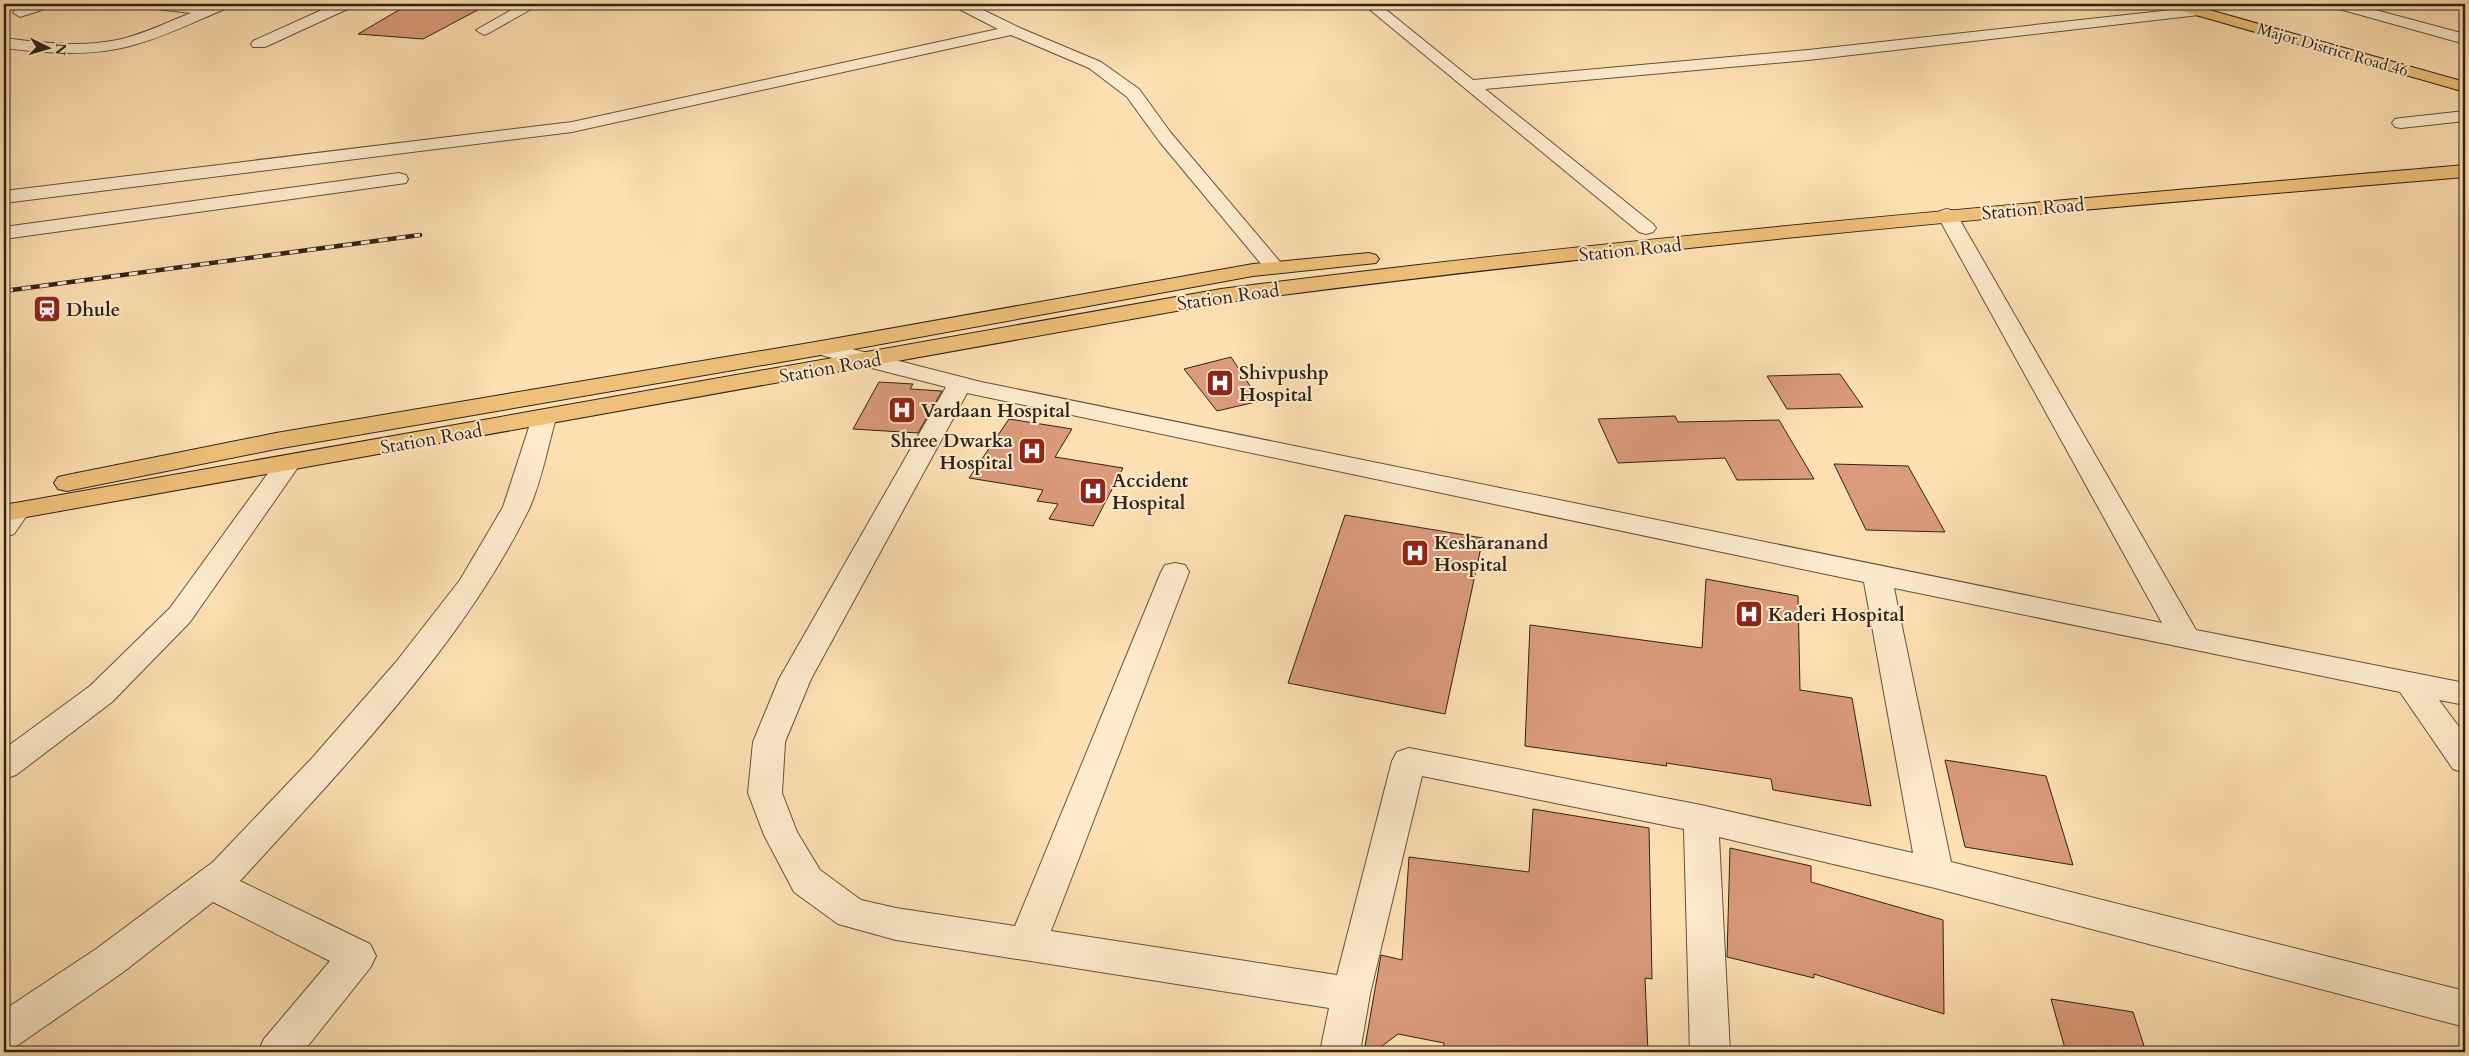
<svg xmlns="http://www.w3.org/2000/svg" width="2469" height="1056" viewBox="0 0 2469 1056" font-family="Cardo,serif">
	<rect width="100%" height="100%" fill="#fee0b2"/>
	<filter id="stains"><feTurbulence type="fractalNoise" baseFrequency=".004" numOctaves="4"/><feColorMatrix values="0 0 0 0 .2 0 0 0 0 .09 0 0 0 0 .02 0 0 0 .5 -.17"/></filter>
	<radialGradient id="worn" r=".72"><stop offset=".6" stop-color="#630" stop-opacity="0"/><stop offset="1" stop-color="#630" stop-opacity=".3"/></radialGradient>
	<path fill="#da9a7b" stroke="#2f2219" d="M409,4H489L423,39L358,34Z
		M1231,357L1260,401L1217,411L1184,369Z
		M1840,374L1863,407L1787,409L1767,376Z
		M879,382L913,384L910,389L942,391L918,433L853,429Z
		M1675,416L1678,422L1779,420L1814,479L1737,480L1725,458L1618,463L1598,419Z
		M1009,419L1072,429L1055,457L1123,468L1093,526L1049,519L1058,504L1037,501L1043,490L969,478Z
		M1834,464L1908,466L1945,532L1866,530Z
		M1345,515L1483,538L1445,714L1288,683Z
		M1706,579L1798,596L1800,690L1852,698L1871,806L1773,790L1771,779L1666,763L1667,766L1525,746L1530,625L1702,648Z
		M1945,760L2046,776L2073,865L1965,847Z
		M1533,809L1649,828L1652,979L1645,978L1648,1052H1443L1444,1043L1398,1034L1374,1052H1364L1381,955L1402,960L1409,857L1529,872Z
		M1730,848L1811,866V882L1943,920L1944,1014L1814,974V978L1727,957Z
		M2051,999L2133,1012L2146,1052H2066Z"/>
	<g fill="none" stroke-linecap="round" stroke-linejoin="round">
		<g stroke="#63523f" stroke-width="2">
			<path id="minor" d="M32,4H53L51,7L20,17L13,13L15,10Z
				M141,4L207,6L232,4L230,7C197,20 165,37 130,46C88,57 46,53 4,48V38C43,43 83,48 122,39C146,33 168,22 191,13L148,8L143,7Z
				M335,4H354L352,7L265,47H253L251,44L253,41Z
				M522,4H540L489,33L484,35L476,30Z
				M953,4H971L1020,28L1101,62L1139,89L1171,133L1281,263L1285,267L1281,271L1274,273L1267,271L1159,141L1127,97L1089,68L1011,35L572,132L4,203V191L572,122L998,29L955,7Z
				M1363,4H1379L1473,80L1808,50L2199,7L2206,11L2199,15L1808,60L1485,89L1653,224L1656,228L1653,232L1646,234L1639,232Z
				M2330,4H2353L2465,34V44L2332,7Z
				M2465,111V121L2401,128L2395,127L2392,123L2395,119L2401,118Z
				M399,173L406,175L408,179L406,183L4,239V227Z
				M1947,209L1954,211L1957,215L2196,630L2465,683V705L2439,700L2465,735V773L2453,769L2400,692L1894,588L1951,862L2465,991V1027L1935,888L1719,837L1730,1052H1690L1684,829L1422,776L1370,994L1360,1052H1320L1329,1008L896,940L838,924L794,892L764,835L748,793L753,742L779,679L946,387L813,353L809,348L813,343L821,341L981,382L2162,623L1937,215L1940,211ZM967,393L1864,582L1913,853L1701,805L1409,748L1397,752L1392,761L1337,975L1051,931L1189,572L1185,565L1175,563L1165,565L1161,572L1015,926L896,908L861,900L820,870L797,832L782,793L785,742L811,679Z
				M544,411L553,413L556,418C548,446 541,483 529,509C463,645 341,770 240,881L370,944L376,956L370,968L303,1052H258L264,1039L330,961L213,902L122,973L18,1045L4,1050V1010L96,949L213,862L313,757L396,662L460,580L503,507L532,418L535,413Z
				M288,455L297,458L301,463L190,622L112,702L16,775L4,779V749L90,686L170,608L279,458Z
				M16,503L26,505L30,511L14,534L4,537V509L6,505Z"/>
		</g>
		<g stroke="#2f2219" stroke-width="2">
			<path id="major" d="M2166,4H2188L2465,82V92L2168,7Z
				M2465,165V177C2050,212 1634,248 1221,303L4,521V505L1221,289C1634,236 2050,201 2465,165Z
				M1369,253L1376,255L1379,259L1376,263L1253,276L821,355L276,449L67,491L58,489L54,483L58,477L67,475L276,433L821,341L1253,264Z"/>
		</g>
		<use href="#minor" fill="#feebcd" fill-rule="evenodd"/>
		<use href="#major" fill="#efc079" fill-rule="evenodd"/>
		<g stroke="#2f2219" stroke-width="4.5">
			<path id="rail" d="M4,291L420,235"/>
		</g>
		<use href="#rail" stroke="#feebcd" stroke-width="3" stroke-dasharray="9" stroke-linecap="butt"/>
	</g>
	<defs>
		<g id="station-square" transform="scale(1.4375)"><rect x="-9" y="-9" width="18" height="18" rx="4" fill="#8f2418" stroke="#feebcd"/><path d="M-3-6H3Q5-6 5-4V2Q5 4 3 4L4.5 6H3L1.5 4h-3L-3 6H-4.5L-3 4Q-5 4-5 2V-4Q-5-6-3-6ZM-3.5-4v3h7v-3ZM-3.5 1v1.5H-2V1ZM2 1v1.5H3.5V1Z" fill="#fff"/></g>
		<g id="hospital-square" transform="scale(1.4375)"><rect x="-9" y="-9" width="18" height="18" rx="4" fill="#8f2418" stroke="#feebcd"/><path d="M-5-5h3v3.5h4V-5h3V5h-3V1.5h-4V5h-3Z" fill="#fff"/></g>
	</defs>
	<g fill-rule="evenodd">
		<use href="#station-square" x="47" y="309"/>
		<use href="#hospital-square" x="1220" y="383"/>
		<use href="#hospital-square" x="902" y="410"/>
		<use href="#hospital-square" x="1032" y="451"/>
		<use href="#hospital-square" x="1093" y="491"/>
		<use href="#hospital-square" x="1415" y="553"/>
		<use href="#hospital-square" x="1749" y="614"/>
	</g>
	<g text-anchor="middle" stroke-width="4" stroke-linejoin="round" paint-order="stroke">
		<g font-size="16" fill="#2f2219" stroke="#feebcd">
			<text transform="translate(2333 49) rotate(16)" y="6">Major District Road 46</text>
		</g>
		<g font-size="19" fill="#2f2219" stroke="#feebcd">
			<text transform="translate(2033 208) rotate(-5)" y="7">Station Road</text>
			<text transform="translate(1630 249) rotate(-6)" y="7">Station Road</text>
			<text transform="translate(1228 296) rotate(-8)" y="7">Station Road</text>
			<text transform="translate(830 367) rotate(-10)" y="7">Station Road</text>
			<text transform="translate(431 438) rotate(-10)" y="7">Station Road</text>
		</g>
		<g font-size="19" font-weight="bold" fill="#2f2219" stroke="#feebcd" text-anchor="start">
			<text x="66" y="316">Dhule</text>
			<text x="1239" y="379">Shivpushp<tspan x="1239" dy="22">Hospital</tspan></text>
			<text x="921" y="417">Vardaan Hospital</text>
			<text x="1013" y="447" text-anchor="end">Shree Dwarka<tspan x="1013" dy="22">Hospital</tspan></text>
			<text x="1112" y="487">Accident<tspan x="1112" dy="22">Hospital</tspan></text>
			<text x="1434" y="549">Kesharanand<tspan x="1434" dy="22">Hospital</tspan></text>
			<text x="1768" y="621">Kaderi Hospital</text>
		</g>
	</g>
	<rect width="2469" height="1056" fill="none" stroke="#fee0b2" stroke-width="20"/>
	<rect x="5" y="5" width="2459" height="1046" fill="none" stroke="#2f2219" stroke-width="2.5"/>
	<rect x="10" y="10" width="2449" height="1036" fill="none" stroke="#2f2219"/>
	<g transform="translate(48 48) rotate(95)" stroke="#feebcd" stroke-width="4" paint-order="stroke">
	<path d="M0-4L9 19L0 12L-9 19Z" fill="#2f2219"/>
	<text y="-8" font-size="14" font-weight="bold" text-anchor="middle" fill="#2f2219">N</text>
	</g>
	<rect width="100%" height="100%" filter="url(#stains)"/>
	<rect width="100%" height="100%" fill="url(#worn)"/>
</svg>
